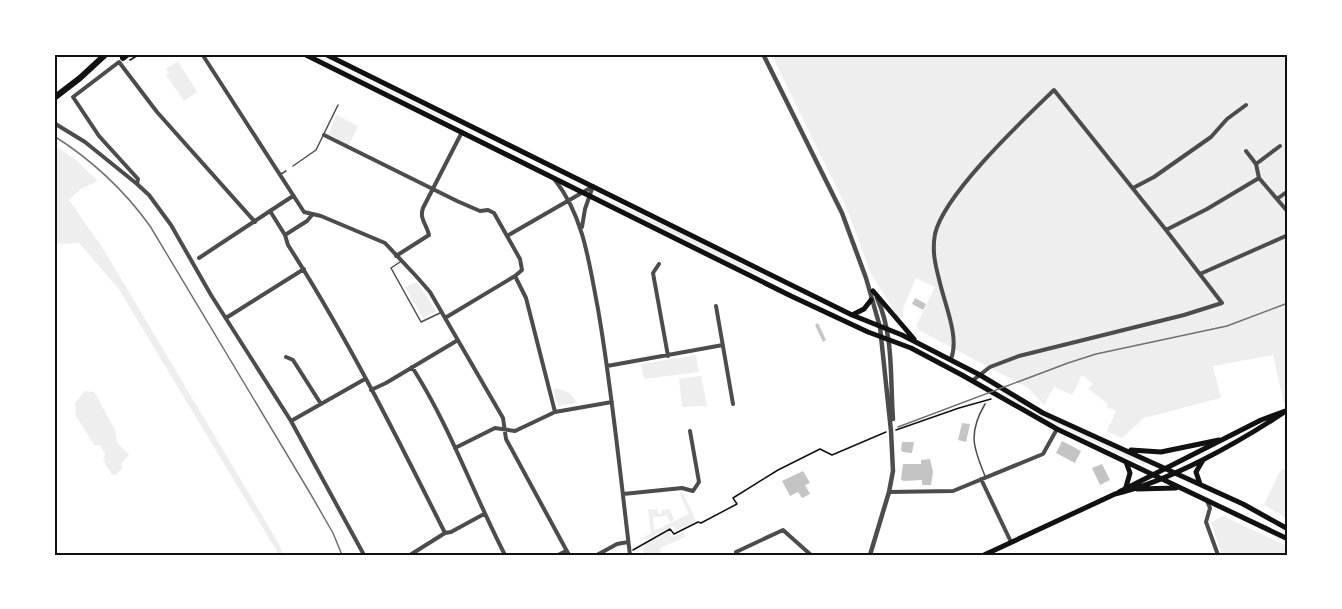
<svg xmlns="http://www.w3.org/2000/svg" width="1342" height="609" viewBox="0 0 1342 609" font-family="'Golos Text',sans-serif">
	<rect width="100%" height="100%" fill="#fff"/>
	<path fill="#eee" d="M311,54H314L452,121L451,123Z
		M771,54H1288V402L1284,404L1273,355L1213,366L1221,398L1144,418L1122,438L1107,431L1116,411L1107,407L1108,404L1088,389L1093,384L1082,375L1072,395L1054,387L1044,405L1028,388L920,331L916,326L935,287L916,278L903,309V316L899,319L870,272L847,209Z
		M178,61L197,92L184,101L166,75L169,73L166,69Z
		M336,115L358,126L349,145L329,134Z
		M54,145L75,159L98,181L81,189L69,200L104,250L279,544L283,555H279L118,288L79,243L62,244L54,242Z
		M595,194L675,230L781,284L737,266L595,195Z
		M417,282L436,311L423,318L405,287Z
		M696,355L699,372L644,379L641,364Z
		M701,376L707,406L682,407L679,379Z
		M553,389C564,387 572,394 577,403L558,406Z
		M85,391L94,392L97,397L115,430L117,442L129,455L121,464L122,469L115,475H112L103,460L105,454L100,445H94L76,416L75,403Z
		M1001,391L1066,427L1147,463L1144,465L1057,425L1000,393Z
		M1288,467V519L1264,505L1280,471Z
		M679,492L683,493L696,521L676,531L673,526L647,539L643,538L653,532H651L648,509L656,510L657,508L658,514H661L662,510L670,509L674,520L670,522L667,516L653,517L654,531L689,514Z
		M1223,516L1287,546L1288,555H1222L1211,522Z
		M669,531L672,537L683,532L686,537L660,548L661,552L655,555H645L642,548L645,547L644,544Z"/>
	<path fill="#c4c4c4" d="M915,298L926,304L923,310L912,304Z
		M818,323L826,340L823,342L815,325Z
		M962,423L970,424L966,442L958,440Z
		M1062,441L1081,451L1075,463L1056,453Z
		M902,442H914L912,453L903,452L901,450Z
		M930,459L933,472L931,485H922V480L903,481L901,479L903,464H921V460Z
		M1102,464L1110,480L1100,485L1092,468Z
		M803,471L810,483L805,485L810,494L802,498L798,492L790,496L782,481Z"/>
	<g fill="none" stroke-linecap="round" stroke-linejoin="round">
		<path stroke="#111" stroke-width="1.5" d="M130,60L140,54
			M896,430L959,408L991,399
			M633,550L670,529L674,534L698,522L701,523L737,504L733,498L778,470L820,449L832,455L886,432"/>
		<path stroke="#4c4c4c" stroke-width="1.5" d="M293,166L316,150L338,105
			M281,174L286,171
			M400,262L391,268L421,322L440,313
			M985,404C968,433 973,447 985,476"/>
		<path stroke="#4c4c4c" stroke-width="4" d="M202,54L304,212L321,216L385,243L416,276L430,292L503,418L506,439L569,555
			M54,123L85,142L137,184L149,195L171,225L211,295L291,421L364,555
			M324,135L457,201L480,211L488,210L494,213L520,259L522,270L515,276L526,298L555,412
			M1246,151L1256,164L1259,178L1288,212
			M1256,164L1280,146
			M555,180C584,217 589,263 598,309C612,390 620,473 630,555
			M137,184L138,179L99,136L73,97L119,62L157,112L255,222
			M1133,188L1154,177L1211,137L1227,119L1246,105
			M293,196L270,211L285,235L307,221L312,215
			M1277,199L1288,191
			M582,227L585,209L593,186
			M1166,230L1207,209L1259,178
			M285,235L288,245C347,337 396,435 445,533
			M507,236L592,187
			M396,256L429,235C427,225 419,219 423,208L462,132
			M199,258L270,211
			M659,264L653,273L668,356
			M1200,274L1288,235
			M716,306L733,404
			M226,318L304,269
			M445,318L515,276
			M286,357L293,360L321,404
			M951,359C960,337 944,303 939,279C935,264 932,250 935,234C944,194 1023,120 1054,90L1166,230L1222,303L1184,315L1019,356L990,367L972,381
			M607,366L723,345
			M412,367C450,426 473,493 505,555
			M371,390L386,383L458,340
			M291,421L365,379
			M455,448L495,428L515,431L555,412L612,402
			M981,479L1011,542
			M889,492L953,491L1043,454L1057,429
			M623,494L682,488L693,491L699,482L690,431
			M1207,501L1210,508L1206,522L1218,555
			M736,552L783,530L811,555
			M410,555L445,533L451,532L484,514
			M558,555L566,551
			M597,555L617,544L628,542"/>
		<path stroke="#4c4c4c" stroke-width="4.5" d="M763,54L842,213L866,278L880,327L891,431L893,471L889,492L870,555
			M877,298C894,335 890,379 893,419"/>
		<path stroke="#111" stroke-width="5" d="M304,54L791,296L868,332L911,348L962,375L1057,429L1288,539
			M325,54L852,315L902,335L980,375L1043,413L1243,504L1288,529
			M873,291L914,339
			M852,315L864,309L871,300
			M1131,450L1161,452L1219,440
			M1200,484L1196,472L1203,460
			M1126,487L1130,473L1126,462
			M1137,489L1176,488
			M1119,492L1261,420L1288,410
			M984,555L1115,494C1170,481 1236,444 1283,413"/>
		<path stroke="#111" stroke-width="6" d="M123,58L128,54
			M54,98L80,78L106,54"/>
		<path stroke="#707070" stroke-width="1.5" d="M898,427L1068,363L1096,354L1227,326L1288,303"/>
		<path stroke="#707070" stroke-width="1.5" d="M54,136C92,160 124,190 150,226L310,493L333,533L342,555"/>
	</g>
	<rect width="1342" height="609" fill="none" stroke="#ffffff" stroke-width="111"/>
	<rect x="56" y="56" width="1230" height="498" fill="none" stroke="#111" stroke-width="2"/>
</svg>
